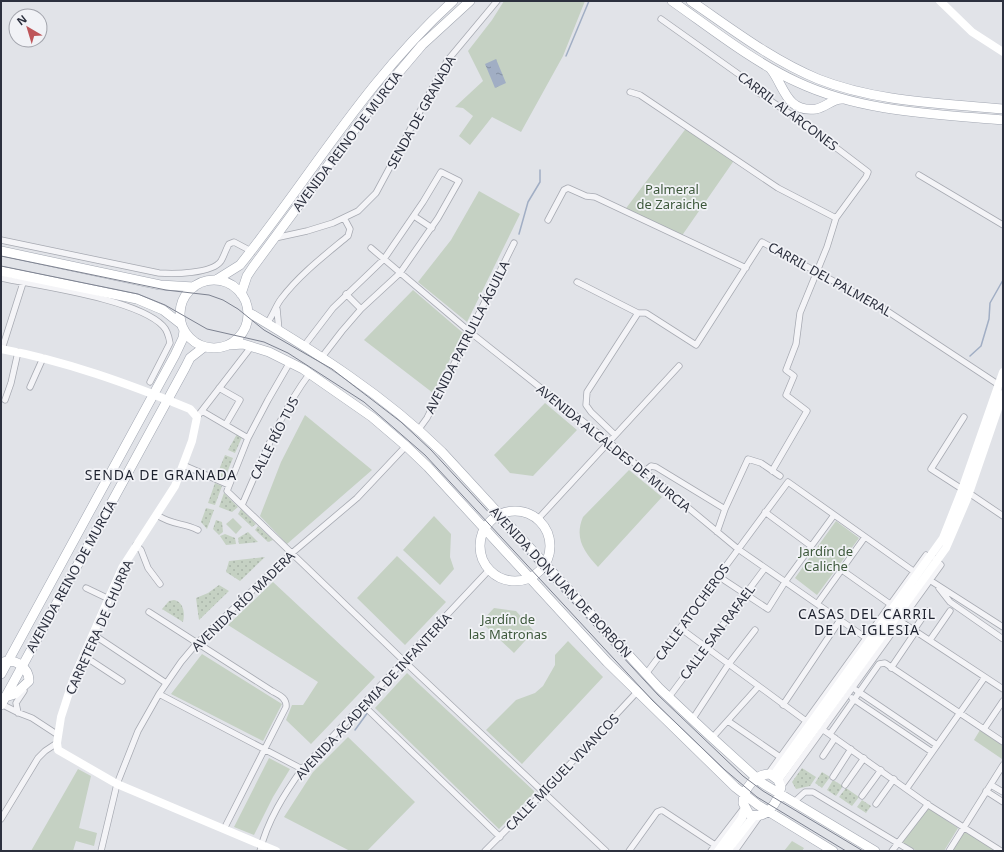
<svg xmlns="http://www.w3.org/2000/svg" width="1004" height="852" viewBox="0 0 1004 852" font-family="'Noto Sans',sans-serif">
	<defs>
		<pattern id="grass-dots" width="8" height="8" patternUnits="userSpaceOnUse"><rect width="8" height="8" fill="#c5d1c3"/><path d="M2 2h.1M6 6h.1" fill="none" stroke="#a9b4a9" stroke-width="1.8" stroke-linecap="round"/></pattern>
		<pattern id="water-ripples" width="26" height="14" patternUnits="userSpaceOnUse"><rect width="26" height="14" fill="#a1aec4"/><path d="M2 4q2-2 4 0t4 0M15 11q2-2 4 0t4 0" fill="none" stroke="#838ea1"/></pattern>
	</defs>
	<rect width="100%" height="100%" fill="#e1e3e8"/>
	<path fill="url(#grass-dots)" d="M237,434L242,437L235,453L228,450Z
		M225,455L233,458L224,480L216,477Z
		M215,483L222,486L215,505L208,503Z
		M224,493L238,507L232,512L219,507Z
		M206,508L214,510L207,529L201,522Z
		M241,509L256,524L252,527L238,514Z
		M216,520L222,522L223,532L219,535L213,529Z
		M258,526L273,540L268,542L255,530Z
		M248,532L258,542L239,544L238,538Z
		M225,534L235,538L236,544L226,545L220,536Z
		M265,557L240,581L226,572L229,561Z
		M219,585L229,591L199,620L196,598L208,593Z
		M174,600C184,602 185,614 183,622L162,609L169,601Z
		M802,768L816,777L810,786L796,789L792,782Z
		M822,772L830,777L822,788L815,783Z
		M833,780L843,786L836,796L827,790Z
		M846,788L859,797L852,806L839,797Z
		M862,800L871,806L866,813L857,807Z"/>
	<path fill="#c5d1c3" d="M504,1H585L563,56L521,132L492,117L470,145L459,136L473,116L463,108L455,107L483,81L468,51L492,20Z
		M687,127L735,159L681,237L624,211Z
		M479,191L520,214L467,322L418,282L451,240Z
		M413,290L463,333L433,393L364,340Z
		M545,403L577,430L533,476L510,473L494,455Z
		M305,415L372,470L287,544L260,516L281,462Z
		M629,470L662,497L598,567C584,552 574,538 583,517Z
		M434,516L451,534L450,557L454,569L440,585L403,550Z
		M233,518L242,527L236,534L226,524Z
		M836,521L859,538L817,595L795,578Z
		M397,556L446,602L405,645L357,598Z
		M273,582L375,677L311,744L286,720L292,705H303L318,682L228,625Z
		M494,608L516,611L534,631L514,653L481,622Z
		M568,641L603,677L522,764L486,730L516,700L535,693L543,686L555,665V655Z
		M202,654L282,704L263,741L171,694Z
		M407,673L534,791V793L499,829L375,708Z
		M980,730L1003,746L1002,759L974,740Z
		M348,737L415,802L367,851H350L284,817L313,772Z
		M269,758L290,769L273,797L254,835L234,827Z
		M78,769L91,776L79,828L97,833L94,846L76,841L73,851H31Z
		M928,808L958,828L944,851H917L902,842Z
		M964,830L996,851H952Z
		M792,841L804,848L802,851H784Z"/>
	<path fill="url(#water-ripples)" d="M496,59L506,83L495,88L485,64Z"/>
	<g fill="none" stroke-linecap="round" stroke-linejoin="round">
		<path stroke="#a1aec4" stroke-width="1.5" d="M566,56L589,1
			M519,234L528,202L540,182V170
			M970,356L981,346L989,319L990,303L1003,280
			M355,730L368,712"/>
		<g stroke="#a7aab2" stroke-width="7">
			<path id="street" d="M661,19L751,83L759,93L805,124L868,172L866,177L836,218L827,247L800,313L796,344L786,370L794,376L786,395L807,411L772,471
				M630,92L640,95L778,188L836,218
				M919,175L1003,225
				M414,216L432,228
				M548,220L564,190L568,188L586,196L595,197L746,268
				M275,238L307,231L333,223L358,211L376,193L447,61L497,1
				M1,240L159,273C173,274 212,274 221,261C224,256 226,249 229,244L234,242L251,251
				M371,248L470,332L609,442L738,549L866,638
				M1,278C39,286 137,299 163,326C167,330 169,337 170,343L150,382
				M577,282L638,313
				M346,294L361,309
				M277,309L279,331
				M267,323C273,316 275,307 281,299C299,275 325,255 348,236L350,229L344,218
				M304,346L333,308L384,259L423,202L441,172L459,181L438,218L400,273L361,309L342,331L322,357
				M2,349L23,283
				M290,362L268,400L248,438L227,491L405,662L606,851
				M30,387L43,358
				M219,388L240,400L226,424
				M5,400L11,383L18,352
				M202,411L248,438
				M197,417L251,347
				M419,429L427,418L514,243
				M615,435L591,412L586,405L587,392L638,313H646L696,345L762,242L881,307L999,385
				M183,465L229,485
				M644,472L651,466L656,467L725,509L748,459L761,463L780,476
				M962,489L931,469L964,417
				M969,493L1003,516
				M242,505C262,460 280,413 310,373
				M765,512L811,546
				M157,515C174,526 182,522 198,530
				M538,519L679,366
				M717,532L725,509
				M136,545L141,550L148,568L160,584
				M842,570L890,604
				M718,576L768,609L785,582L834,515
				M928,579L1003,627
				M86,588L109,599
				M939,588L950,602L1003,639
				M817,604L865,537
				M149,612L272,691C279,695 287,698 286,707L224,829
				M900,621L1003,689
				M680,628L806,721
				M94,635L166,683
				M930,640L950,611
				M84,656L122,681
				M891,668L916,631V627L927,611
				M646,674L788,482L916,573
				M856,690L937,745
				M159,694L302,769
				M669,697L765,568
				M852,698L932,752
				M1,704L19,713L32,718L58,735
				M363,705L500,837
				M783,705L840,620
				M18,713L16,703L24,691
				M692,720L728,665L755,630
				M728,721L780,757
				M822,729L930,806L1001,851
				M984,729L1003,701
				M830,734L879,664L885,663L1003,742
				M712,738L758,687
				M823,756L835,738
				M768,774L926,555
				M833,777L851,749
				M845,785L864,758
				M991,785L1003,792
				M781,787L941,565L935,559
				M907,788L985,677
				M986,791L1003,802
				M862,796L881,770
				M794,802L805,792H813L911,851
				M876,804L894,779
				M1,819L38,758L45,751L57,743
				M101,851L117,784L138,731L159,694L181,662L197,643L292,553L357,498L406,446
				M260,851C267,821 285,793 302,769L489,570
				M485,851L544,792L637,692
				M629,851L657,812L662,810L715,845
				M711,851L744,808
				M735,851L759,817
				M892,851L928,804
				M949,851L1003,765"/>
		</g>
		<g stroke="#a2a7b2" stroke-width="10">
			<path id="primary" d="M672,1C712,29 752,61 797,82C861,112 934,114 1003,120
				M691,1C732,29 772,60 818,79C876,102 941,103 1003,109
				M770,68C784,84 785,113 816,109C826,107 832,99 842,99
				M1,251L160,285L194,287
				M1,271L137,299L163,310L181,324
				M216,280L240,265C312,175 366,80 453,1
				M180 314a34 34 0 1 1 68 0a34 34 0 1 1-68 0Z
				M241,294L247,276L253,267L383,91L422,45L470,1
				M248,312C317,353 384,395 442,452L659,688L708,734L762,783L875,851
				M229,345L243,344L269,352L303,369L372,417L406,446L428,467L607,662L735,787L758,805L833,851
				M480 546a35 35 0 1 1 70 0a35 35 0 1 1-70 0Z
				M1,674L175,355L183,338L184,331
				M2,698L15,694L29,681C29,668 16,658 3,662
				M1,705L185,368L190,358L204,347
				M770,774L778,780L781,787C778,802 767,821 749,814L743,803C743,789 755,774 770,774Z"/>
		</g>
		<use href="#street" stroke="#f4f4f7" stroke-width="5.5"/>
		<path stroke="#fff" stroke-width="8" d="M940,1L972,32L1003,52
			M1,349C66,361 129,384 190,409L197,417L192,441L175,486L122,568L74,677L61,717L57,743L58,750L117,784L276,851
			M773,776L943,538L960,495L1003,372
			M778,780L946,548L967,499L1003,394
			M718,851L742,818L745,808
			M727,851L754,816"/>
		<use href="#primary" stroke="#fff" stroke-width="9"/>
		<path stroke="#7d8290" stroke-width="1" d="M1,256L166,290L209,295L223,300L238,309L264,330L332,369L401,422L431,450L658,695L743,776L763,791L863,851
			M1,266L138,294L165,305L207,329L264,342L288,353L364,402L425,455L653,701L725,770L757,797L846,851"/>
	</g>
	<g text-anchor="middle" stroke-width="3.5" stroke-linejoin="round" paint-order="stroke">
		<g font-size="13" fill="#2c303e" stroke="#f1f2f6">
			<text transform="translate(788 111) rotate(37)" y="5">CARRIL ALARCONES</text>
			<text transform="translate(421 112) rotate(-61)" y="5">SENDA DE GRANADA</text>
			<text transform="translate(347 141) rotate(-53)" y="5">AVENIDA REINO DE MURCIA</text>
			<text transform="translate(830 279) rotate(29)" y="5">CARRIL DEL PALMERAL</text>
			<text transform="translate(467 337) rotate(-63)" y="5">AVENIDA PATRULLA ÁGUILA</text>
			<text transform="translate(274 438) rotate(-63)" y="5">CALLE RÍO TUS</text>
			<text transform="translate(614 448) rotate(39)" y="5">AVENIDA ALCALDES DE MURCIA</text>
			<text transform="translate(71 576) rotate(-61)" y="5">AVENIDA REINO DE MURCIA</text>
			<text transform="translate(561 582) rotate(47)" y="5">AVENIDA DON JUAN DE BORBÓN</text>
			<text transform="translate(243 601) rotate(-44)" y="5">AVENIDA RÍO MADERA</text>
			<text transform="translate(692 612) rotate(-54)" y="5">CALLE ATOCHEROS</text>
			<text transform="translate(99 627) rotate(-66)" y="5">CARRETERA DE CHURRA</text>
			<text transform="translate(717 632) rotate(-53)" y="5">CALLE SAN RAFAEL</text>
			<text transform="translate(373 696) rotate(-47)" y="5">AVENIDA ACADEMIA DE INFANTERÍA</text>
			<text transform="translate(562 772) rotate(-46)" y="5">CALLE MIGUEL VIVANCOS</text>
		</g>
		<g font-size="13" fill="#3d583b" stroke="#f1f2f6">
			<text x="672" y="194">Palmeral<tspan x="672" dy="15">de Zaraiche</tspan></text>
			<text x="826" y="556">Jardín de<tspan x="826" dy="15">Caliche</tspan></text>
			<text x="508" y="624">Jardín de<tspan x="508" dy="15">las Matronas</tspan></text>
		</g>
		<g font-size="14" letter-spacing="1" fill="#1e222f" stroke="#f1f2f6">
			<text x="161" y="480">SENDA DE GRANADA</text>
			<text x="867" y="619">CASAS DEL CARRIL<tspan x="867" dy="16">DE LA IGLESIA</tspan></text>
		</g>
	</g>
	<rect width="1004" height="852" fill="none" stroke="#2c303e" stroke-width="4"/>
	<g transform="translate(28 28) rotate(322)"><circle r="19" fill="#f1f2f6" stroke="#a2a4ac"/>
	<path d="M0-3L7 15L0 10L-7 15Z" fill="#be5559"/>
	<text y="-6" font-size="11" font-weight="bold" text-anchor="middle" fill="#2c303e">N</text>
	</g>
</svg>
